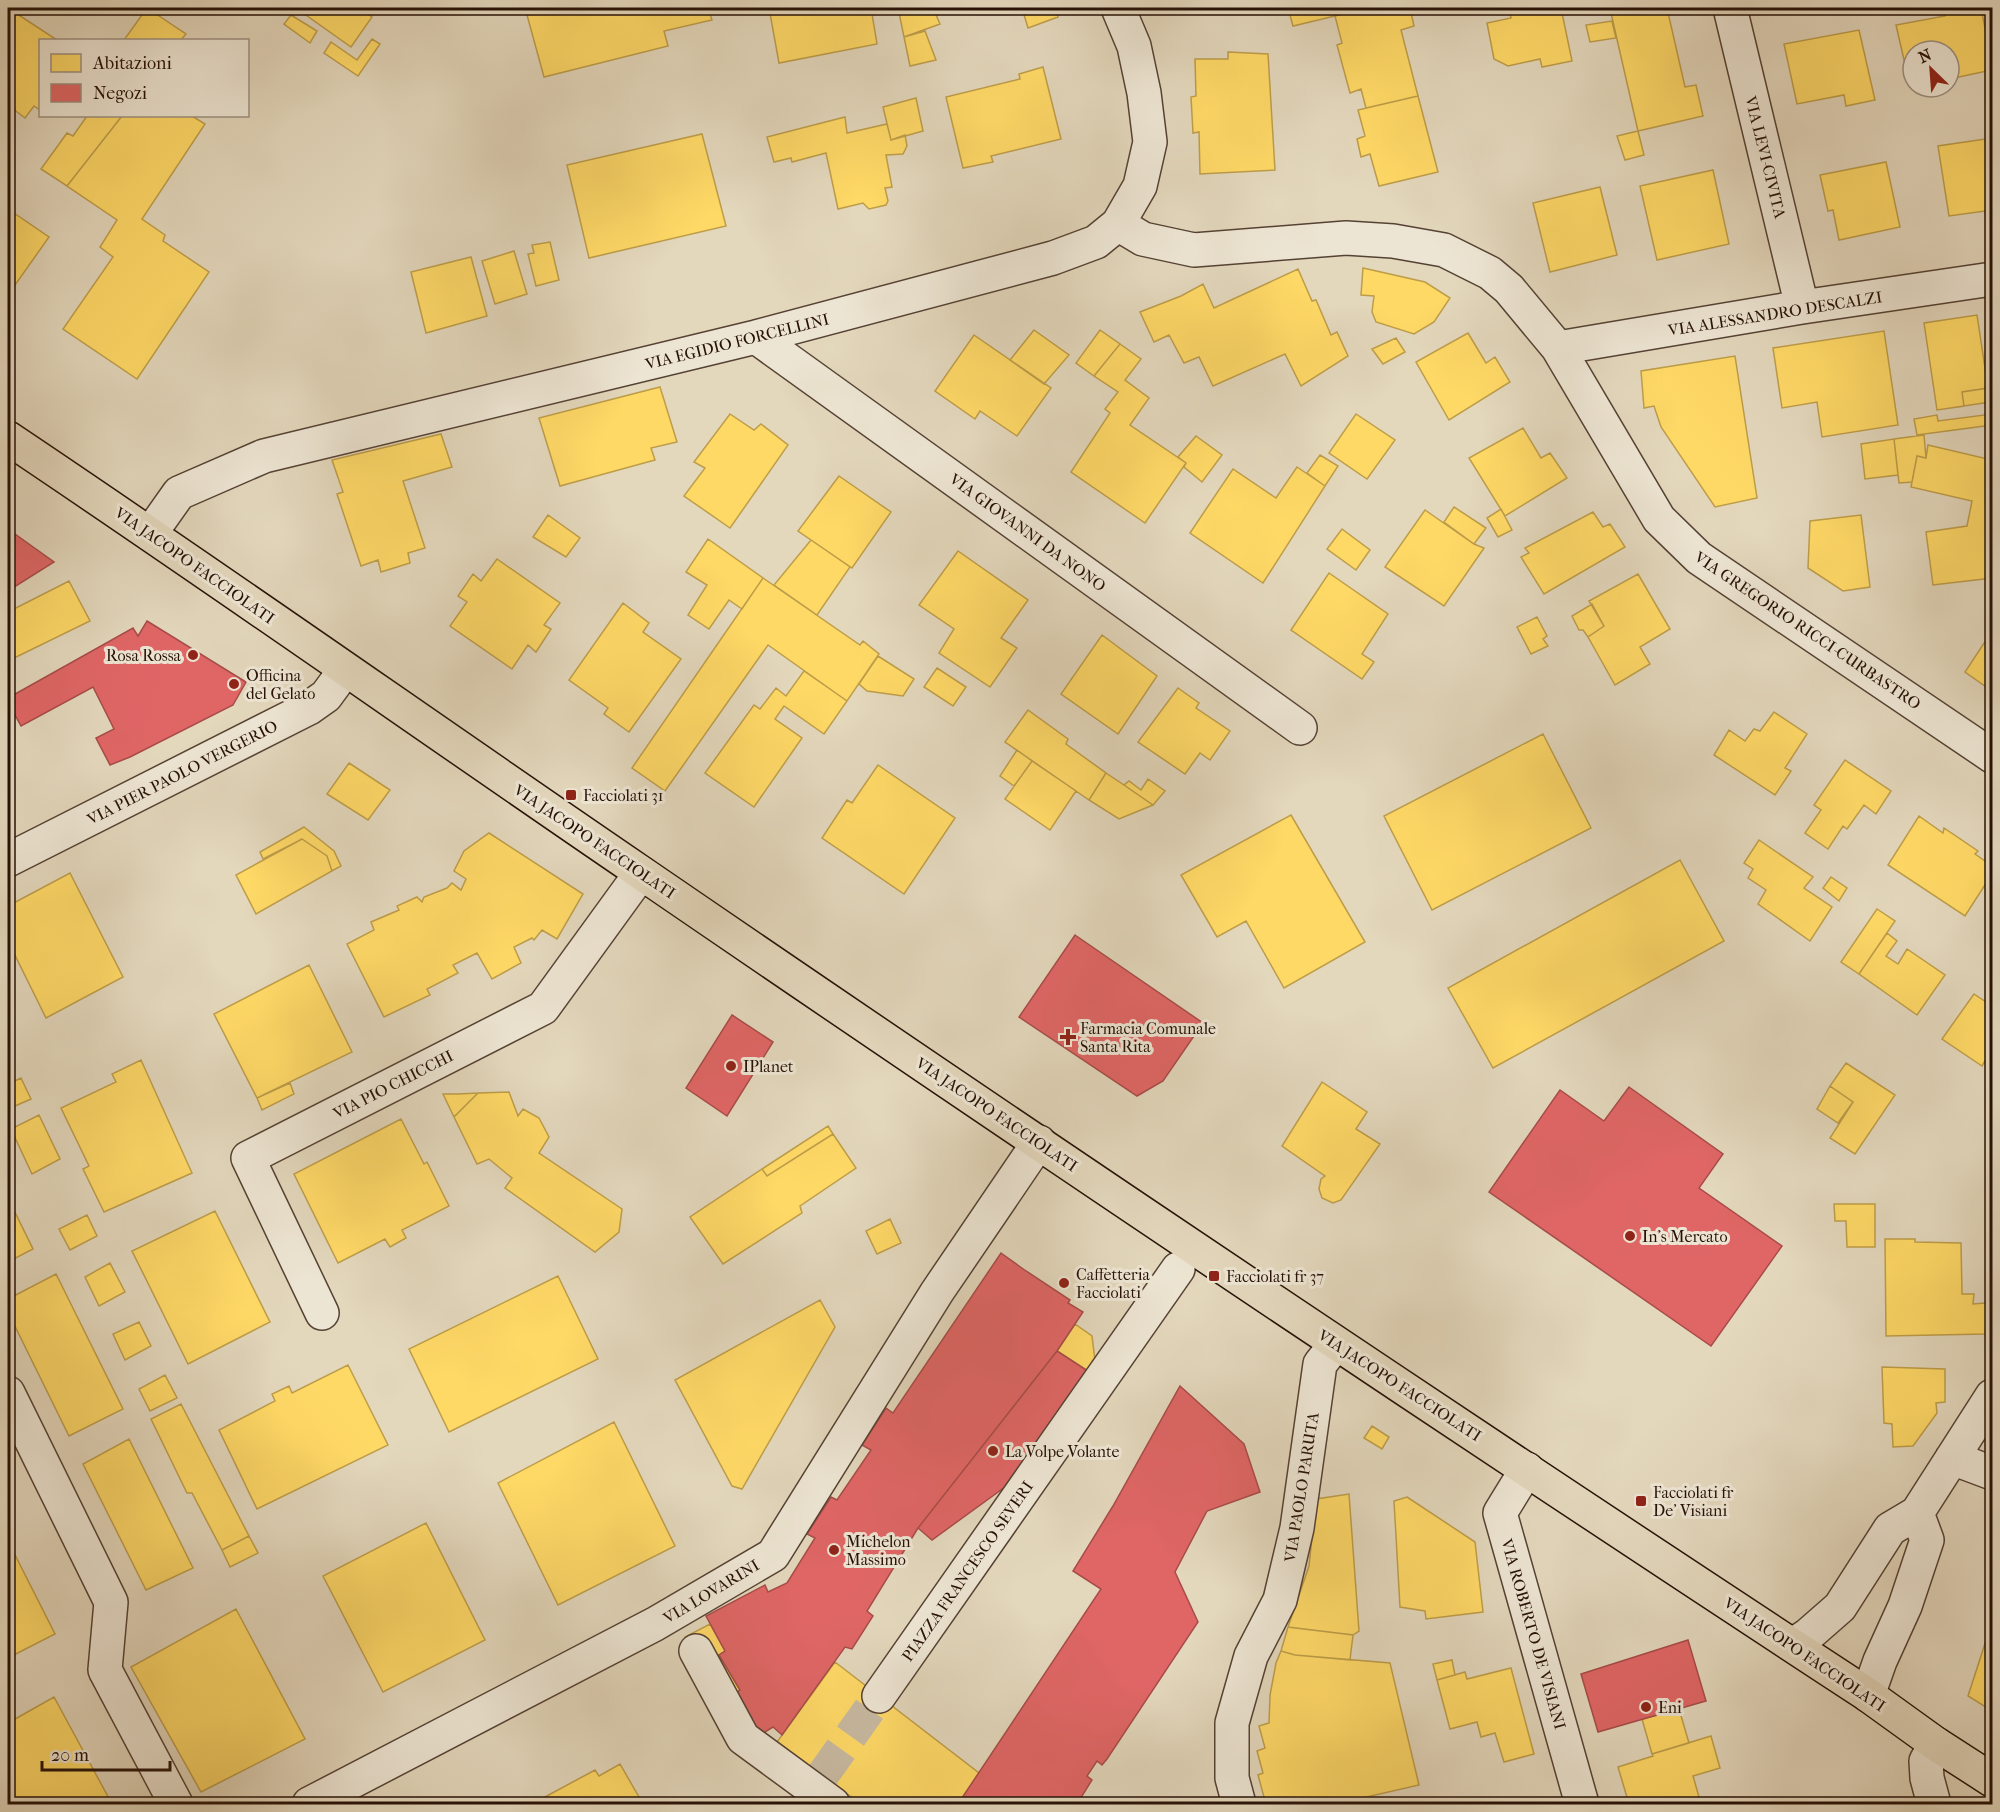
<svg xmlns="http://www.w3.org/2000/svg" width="2000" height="1812" viewBox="0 0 2000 1812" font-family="'IM FELL French Canon',serif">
	<rect width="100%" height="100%" fill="#e3d7bc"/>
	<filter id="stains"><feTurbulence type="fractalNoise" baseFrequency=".00333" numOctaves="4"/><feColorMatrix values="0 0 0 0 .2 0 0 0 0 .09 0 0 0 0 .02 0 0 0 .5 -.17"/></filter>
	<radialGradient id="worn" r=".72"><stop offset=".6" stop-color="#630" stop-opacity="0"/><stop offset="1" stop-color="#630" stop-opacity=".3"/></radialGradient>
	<path fill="#ffd966" stroke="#be9d49" stroke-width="1.5" d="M8,8L57,40H40V110L34,106L25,118L8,105Z
		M147,8L186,34L181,40H124Z
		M296,8H359L372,17L351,47Z
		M535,8H708L712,20L664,31L668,46L544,77L527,15L536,13Z
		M769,8H871L877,44L779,63Z
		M898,8H933L940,24L904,37Z
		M1022,8H1055L1058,17L1028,28Z
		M1288,8H1332L1335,16L1293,26Z
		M1369,8H1410L1414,26L1401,30L1418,96L1366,108L1361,89L1350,93L1337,45L1342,43L1335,16Z
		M1509,8H1561L1572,61L1542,67L1540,59L1508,66L1494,59L1487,23L1511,18Z
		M1636,8H1667L1685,87L1696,85L1703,116L1638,131L1611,13Z
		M1943,8H1981L1992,63V70L1949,79V51H1913V86H1910L1896,25L1945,16Z
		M291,15L317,31L310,43L284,24Z
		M1612,21L1616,38L1590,42L1586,25Z
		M1859,30L1875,100L1846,106L1844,95L1797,104L1784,44Z
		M925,31L936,60L910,66L904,37Z
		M372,39L380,44L358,76L324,53L331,42L357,60Z
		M1228,52L1268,54L1275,170L1200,174L1199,132L1193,133L1191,97L1196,96L1195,59H1228Z
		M1043,67L1061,139L991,156L993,162L963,168L946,97L1020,79L1019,74Z
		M1418,96L1438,172L1379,186L1370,154L1361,157L1357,139L1365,136L1358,110Z
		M916,98L923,131L891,140L883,107Z
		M87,116H122L67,186L41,169L67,133L73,136Z
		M122,116H192L205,124L142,219L165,235L163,241L209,272L137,379L63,329L113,257L100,247L117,220L67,186Z
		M845,117L847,133L887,124L891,140L905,135L907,146L903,154L886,155L892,187L885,188L888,201L886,205L869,209L863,203L838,209L826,153L792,162L791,158L774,162L767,137Z
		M1638,131L1644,155L1625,160L1617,136Z
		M702,134L726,226L589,258L567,165Z
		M1992,138V214L1986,215L1985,211L1949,216L1938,146Z
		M1886,162L1900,227L1839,240L1833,210L1828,211L1820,175Z
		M1713,170L1729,244L1657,260L1640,186Z
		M1600,187L1617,255L1550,272L1533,203Z
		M8,209L49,237L8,295Z
		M550,242L559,280L536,286L528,254L534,253L532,245Z
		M514,251L527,294L495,304L482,261Z
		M471,257L487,316L426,333L411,272Z
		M1363,268L1425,282L1450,298L1434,322L1414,334L1376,322L1372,312L1374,296L1361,295Z
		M1298,269L1312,301L1316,300L1331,335L1337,332L1348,356L1301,386L1285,354L1213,386L1199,357L1184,363L1169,335L1154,342L1140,312L1181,296L1203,284L1214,308Z
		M1977,315L1988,388L1962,392L1964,406L1937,410L1924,323Z
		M1034,330L1069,355L1044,384L1010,360Z
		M1100,330L1120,344L1094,376L1076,363Z
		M1884,331L1898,425L1822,437L1817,402L1782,408L1773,348Z
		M1468,333L1486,363L1495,357L1510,382L1449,420L1416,362Z
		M974,335L1051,388L1017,436L980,411L975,419L935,391Z
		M1396,338L1405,352L1383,364L1372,349Z
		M1120,344L1141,359L1125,380L1149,398L1130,425L1186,463L1145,523L1071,472L1110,413L1105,409L1118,392L1094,376Z
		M1735,356L1757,498L1715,507L1661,427L1654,406L1644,408L1641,371Z
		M660,387L677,442L651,448L655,460L560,486L539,418Z
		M1988,388L1990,402L1964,406L1962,392Z
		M730,414L754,430L761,424L788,445L730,528L684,496L705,468L694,462Z
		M1356,414L1395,440L1367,479L1329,453Z
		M1992,414V425L1917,435L1914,419L1937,415L1938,421Z
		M1523,428L1541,458L1550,453L1567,478L1505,516L1469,458Z
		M441,434L452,467L403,481L425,548L408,553L410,563L381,572L378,560L361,566L337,494L343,492L332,460Z
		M1924,435L1926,458L1917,456L1912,482L1899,483L1894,439Z
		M1196,436L1222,455L1202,482L1184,467L1186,463L1178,457Z
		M1894,439L1898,475L1865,479L1861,444Z
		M1928,445L1992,460V578L1933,585L1926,532L1967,526L1972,501L1911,487L1917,456L1926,458Z
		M1320,455L1338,466L1325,486L1307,473Z
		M1297,467L1325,486L1263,583L1190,533L1233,469L1276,498Z
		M839,476L891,512L852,568L798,531Z
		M1454,507L1486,528L1474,544L1444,522Z
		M1501,509L1512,530L1498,537L1487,518Z
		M1425,510L1474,544L1484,548L1444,606L1385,567Z
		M1593,512L1603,527L1610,524L1625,547L1544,594L1521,557L1529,553L1525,548Z
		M548,515L580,538L566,557L533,537Z
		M1861,515L1870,587L1843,591L1808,568L1810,521Z
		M1342,529L1370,550L1356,570L1327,549Z
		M708,539L763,578L742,609L729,600L709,629L688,615L707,585L686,572Z
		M811,540L850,567L817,615L774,585Z
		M958,551L1028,600L1001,638L1017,648L990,687L939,653L954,629L919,605Z
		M497,559L560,603L544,625L551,629L536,652L528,645L512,669L450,626L467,602L458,596L473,574L481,581Z
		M1329,573L1388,614L1362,654L1374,662L1362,679L1291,630Z
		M1638,574L1670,629L1640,647L1650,664L1615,685L1588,637L1604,626L1589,601Z
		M763,578L860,645L863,641L879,654L847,701L768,645L665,791L632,768Z
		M69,581L90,621L8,661V612Z
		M623,603L649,623L643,632L681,659L629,732L604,714L608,708L569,680Z
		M1592,604L1604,626L1588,637L1583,630H1579L1572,616Z
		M1537,617L1547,636L1543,639L1548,646L1531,654L1517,627Z
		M1992,631V691L1965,672Z
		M1102,635L1157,676L1118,734L1061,694Z
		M878,656L914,679L903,696L867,691L859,684Z
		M937,668L966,687L953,706L924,687Z
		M804,671L847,701L824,734L784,706L775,719L802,738L754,807L705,773L754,705L760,709L776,688L786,696Z
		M1178,688L1199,703L1196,708L1230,731L1210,760L1200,753L1185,774L1138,742Z
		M1028,710L1068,739L1066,744L1106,773L1089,800L1005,742Z
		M1774,712L1807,734L1785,768L1791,771L1775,795L1714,755L1729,730L1745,741L1754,729L1760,731Z
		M1543,734L1591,828L1432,910L1384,816Z
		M1017,750L1032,761L1014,786L1000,776Z
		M1845,760L1891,791L1876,814L1864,805L1847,829L1843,826L1828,849L1805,833L1821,810L1814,805Z
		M1032,761L1076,791L1050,830L1005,799Z
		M349,763L390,790L368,820L327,794Z
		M878,765L955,818L904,894L822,838L847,800L852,803Z
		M1106,773L1124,785L1153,805L1119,819L1089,800Z
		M1148,779L1165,791L1153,805L1124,785L1129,781L1141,790Z
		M1291,815L1365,942L1284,988L1246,921L1217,937L1181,875Z
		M1919,816L1943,833L1944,828L1978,851L1975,854L1992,866V874L1965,916L1888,865Z
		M304,827L334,851L341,866L332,871L327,856L302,839L263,859L260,852Z
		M489,833L583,894L557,939L542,930L534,940L532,938L514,947L521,963L492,979L477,953L453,965L458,973L427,989L430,995L384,1017L347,944L374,930L371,922L399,910L397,906L417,897L422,902L424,897L447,888L452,883L461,890L466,879L454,871L464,851Z
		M302,839L327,856L332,871L256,914L236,875Z
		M1759,840L1813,877L1804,888L1832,907L1810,941L1758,904L1766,890L1748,878L1753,869L1744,863Z
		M1680,860L1724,941L1493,1068L1448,988Z
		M70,873L123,977L46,1018L8,941V906Z
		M1831,877L1847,888L1839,901L1823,888Z
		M1877,909L1895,921L1859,974L1841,962Z
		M1887,933L1897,941L1886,956L1898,964L1907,949L1945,975L1917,1015L1859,974Z
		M309,965L352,1052L257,1098L214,1014Z
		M1974,994L1992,1006V1056L1989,1054L1982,1066L1942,1039Z
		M141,1060L192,1173L104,1212L83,1169L89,1166L61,1108L116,1082L112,1074Z
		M1846,1063L1895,1095L1855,1154L1830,1138L1853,1102L1830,1086Z
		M21,1078L31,1099L8,1109V1084Z
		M1322,1082L1367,1112L1356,1129L1380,1144L1341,1200L1333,1203L1322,1198L1319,1189L1321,1179L1325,1176L1282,1146Z
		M290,1083L294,1094L262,1110L257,1098Z
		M1830,1086L1853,1102L1838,1123L1817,1109Z
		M509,1092L518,1116L523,1109L539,1118L549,1137L539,1153L622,1209L619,1232L595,1252L505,1188L512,1178L489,1159L477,1164L454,1117L478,1093Z
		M478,1093L454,1117L443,1094H458Z
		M39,1115L60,1159L32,1174L11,1129Z
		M401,1119L424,1164L427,1162L449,1206L402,1230L406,1238L390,1247L385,1239L338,1263L294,1174Z
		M828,1126L833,1134L767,1176L762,1169Z
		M833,1134L856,1168L800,1206L802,1213L723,1264L690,1217L762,1169L767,1176Z
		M8,1198L33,1249L8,1262Z
		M1834,1204H1875V1247H1847L1846,1221H1835Z
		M215,1211L270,1322L188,1364L132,1251Z
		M87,1215L97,1236L70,1250L59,1229Z
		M890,1219L901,1243L877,1254L866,1231Z
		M1885,1239H1915V1242L1961,1243L1962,1294H1974L1973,1304L1986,1303V1334L1886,1336Z
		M110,1263L125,1292L99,1306L85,1277Z
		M56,1274L123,1409L69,1436L8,1312V1299Z
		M558,1276L598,1359L449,1432L409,1349Z
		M820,1300L835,1327L742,1489L732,1486L675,1380Z
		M139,1322L151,1346L125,1360L113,1334Z
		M1075,1324L1092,1336L1097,1377L1057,1351Z
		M348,1365L388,1445L257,1509L219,1430L275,1401L272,1394L289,1386L292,1393Z
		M1882,1367L1945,1369V1402L1936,1403L1937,1413L1913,1446L1893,1447L1892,1424L1884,1423Z
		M165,1375L177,1398L150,1411L139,1389Z
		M181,1404L249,1536L222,1550L192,1493H187L151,1419Z
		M614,1422L675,1546L558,1605L498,1483Z
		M1372,1426L1389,1437L1382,1449L1364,1438Z
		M129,1439L193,1568L146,1590L83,1464Z
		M1349,1494L1359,1631L1353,1635L1288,1627L1309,1566L1316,1499Z
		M1407,1497L1475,1542L1483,1612L1426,1619L1425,1611L1400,1607L1394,1501Z
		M426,1523L485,1640L383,1692L323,1576Z
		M249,1536L258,1553L230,1567L222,1550Z
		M8,1541L55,1634L8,1658Z
		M236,1609L305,1739L201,1792L131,1667Z
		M1992,1622V1711L1968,1696Z
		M710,1624L725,1651L719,1655L740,1690L730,1697L702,1673L685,1637Z
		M1288,1627L1353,1635L1350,1660L1295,1655L1281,1651Z
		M1281,1651L1295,1655L1390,1663L1419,1785L1336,1804H1257L1256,1800L1264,1797L1258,1775L1263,1773L1257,1751L1265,1748L1259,1726L1269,1723L1270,1695L1276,1663Z
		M1452,1660L1455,1675L1437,1680L1433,1664Z
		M835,1662L979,1773L958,1804H861L777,1742Z
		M1511,1668L1534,1754L1504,1762L1495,1733L1481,1737L1477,1722L1450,1729L1437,1680L1465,1672L1467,1679Z
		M54,1697L112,1804H8V1723Z
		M1679,1709L1689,1743L1652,1754L1642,1719Z
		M1711,1736L1720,1768L1693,1776L1699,1797L1674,1804H1629L1618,1767L1653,1756L1652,1754Z
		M620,1764L639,1797L630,1803L631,1804H532L595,1770L599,1776Z"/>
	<path fill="#e06666" stroke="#a84c49" stroke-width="1.5" d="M8,529L54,562L8,591Z
		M147,621L246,682L233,705L130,757L110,765L96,738L114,729L93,687L21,726L8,702V698L133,628L138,636Z
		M1075,935L1203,1023L1163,1081L1137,1096L1019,1017Z
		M732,1015L773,1042L727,1116L686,1088Z
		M1629,1087L1723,1154L1699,1188L1782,1246L1711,1346L1489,1192L1560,1090L1604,1121Z
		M1001,1253L1026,1271L1070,1300L1068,1303L1083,1312L1057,1351L918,1528L867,1611L873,1616L852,1649L845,1647L782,1735L773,1727L752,1740L730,1697L740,1690L719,1655L725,1651L706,1616L765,1585L768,1592L787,1583L815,1538L807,1534L831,1497L837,1500L871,1450L862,1445L886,1408L893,1413Z
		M1057,1351L1097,1377L1016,1479L932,1540L918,1528Z
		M1180,1386L1244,1444L1260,1492L1207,1511L1175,1572L1198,1622L1107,1759L1102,1765L1097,1761L1087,1776L1092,1780L1077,1804H958L1101,1589L1073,1571L1113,1506Z
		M1688,1640L1706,1701L1598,1732L1581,1674Z"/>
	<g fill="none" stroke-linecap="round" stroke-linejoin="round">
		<path stroke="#c7b9a1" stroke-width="33" stroke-dasharray="33 16" stroke-linecap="butt" d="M822,1776L879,1696"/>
		<g stroke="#554234" stroke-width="36">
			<path id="minor" d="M1730,8L1802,307
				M1118,224L1143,239L1194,250L1346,238L1393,241L1444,250L1490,273L1509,289L1558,348L1659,519L1699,558L1992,756
				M756,337L1300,728
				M1558,348L1802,307L1992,279
				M150,534L179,493L264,456L756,337L1053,258L1096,242L1118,224L1140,186L1150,142L1144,93L1134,46L1118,8
				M8,860L309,708L326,696L345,670
				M322,1313L248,1158L543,1008L641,873
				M8,1393L111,1602L105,1670L176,1804
				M1952,1458L1992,1473
				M1527,1469L1500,1513L1582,1804
				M1793,1645L1808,1635L1840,1607L1890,1529L1917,1513L1992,1396
				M696,1651L743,1738L833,1804
				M1868,1695L1880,1661L1905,1606L1927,1540L1917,1513
				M879,1696L1178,1269
				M309,1804L655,1624L773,1555L937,1292L1039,1142
				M1239,1804L1232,1778V1723L1251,1656L1280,1600L1297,1528L1320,1364L1336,1344
				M1934,1804L1927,1778L1926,1761L1936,1744"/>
		</g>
		<g stroke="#261106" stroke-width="36">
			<path id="major" d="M8,438C220,580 429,728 640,872C1046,1150 1456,1425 1868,1695L1936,1744L1992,1780"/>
		</g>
		<use href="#minor" stroke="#ede5d3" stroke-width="33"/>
		<use href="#major" stroke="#e3d7bc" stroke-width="33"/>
	</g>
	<g fill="#8f2418" stroke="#ede5d3" stroke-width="2">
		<circle cx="193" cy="655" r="6"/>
		<circle cx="234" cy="684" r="6"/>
		<rect x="565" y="789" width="12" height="12" rx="3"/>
		<path d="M1065 1028h6v6h6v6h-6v6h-6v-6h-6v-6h6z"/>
		<circle cx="731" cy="1066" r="6"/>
		<circle cx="1630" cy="1236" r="6"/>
		<rect x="1208" y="1270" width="12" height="12" rx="3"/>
		<circle cx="1064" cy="1283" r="6"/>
		<circle cx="993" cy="1451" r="6"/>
		<rect x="1635" y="1495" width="12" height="12" rx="3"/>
		<circle cx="834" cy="1550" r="6"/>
		<circle cx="1646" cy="1707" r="6"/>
	</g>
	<g text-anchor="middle" stroke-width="6" stroke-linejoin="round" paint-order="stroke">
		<g font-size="16" fill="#261106" stroke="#ede5d3">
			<text transform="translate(1766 157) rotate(76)" y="6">VIA LEVI-CIVITA</text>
			<text transform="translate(1775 313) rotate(-9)" y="6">VIA ALESSANDRO DESCALZI</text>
			<text transform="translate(737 341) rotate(-14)" y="6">VIA EGIDIO FORCELLINI</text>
			<text transform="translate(1028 532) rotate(36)" y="6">VIA GIOVANNI DA NONO</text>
			<text transform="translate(195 565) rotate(35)" y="6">VIA JACOPO FACCIOLATI</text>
			<text transform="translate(1808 630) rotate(34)" y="6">VIA GREGORIO RICCI-CURBASTRO</text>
			<text transform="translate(182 772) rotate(-27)" y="6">VIA PIER PAOLO VERGERIO</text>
			<text transform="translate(595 841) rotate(34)" y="6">VIA JACOPO FACCIOLATI</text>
			<text transform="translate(393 1084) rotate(-27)" y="6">VIA PIO CHICCHI</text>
			<text transform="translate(997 1114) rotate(34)" y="6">VIA JACOPO FACCIOLATI</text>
			<text transform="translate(1400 1385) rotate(33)" y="6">VIA JACOPO FACCIOLATI</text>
			<text transform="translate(1301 1487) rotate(-81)" y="6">VIA PAOLO PARUTA</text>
			<text transform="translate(967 1571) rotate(-55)" y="6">PIAZZA FRANCESCO SEVERI</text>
			<text transform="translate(711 1591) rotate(-31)" y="6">VIA LOVARINI</text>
			<text transform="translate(1534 1634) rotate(74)" y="6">VIA ROBERTO DE VISIANI</text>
			<text transform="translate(1805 1654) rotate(34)" y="6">VIA JACOPO FACCIOLATI</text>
		</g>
		<g font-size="16" fill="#261106" stroke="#ede5d3" text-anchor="start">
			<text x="181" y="661" text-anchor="end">Rosa Rossa</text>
			<text x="246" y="681">Officina<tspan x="246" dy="18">del Gelato</tspan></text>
			<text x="583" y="801">Facciolati 31</text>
			<text x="1080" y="1034">Farmacia Comunale<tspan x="1080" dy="18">Santa Rita</tspan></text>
			<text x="743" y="1072">IPlanet</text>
			<text x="1642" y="1242">In's Mercato</text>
			<text x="1076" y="1280">Caffetteria<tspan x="1076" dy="18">Facciolati</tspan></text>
			<text x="1226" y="1282">Facciolati fr 37</text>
			<text x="1005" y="1457">La Volpe Volante</text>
			<text x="1653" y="1498">Facciolati fr<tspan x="1653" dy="18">De' Visiani</tspan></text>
			<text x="846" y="1547">Michelon<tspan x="846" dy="18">Massimo</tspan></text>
			<text x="1658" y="1713">Eni</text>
		</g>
	</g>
	<rect width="2000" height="1812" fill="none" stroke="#e3d7bc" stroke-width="30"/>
	<rect x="9" y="9" width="1982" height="1794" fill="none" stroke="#261106" stroke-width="3"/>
	<rect x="15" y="15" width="1970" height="1782" fill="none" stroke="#261106" stroke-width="1.5"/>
	<rect x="39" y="39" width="210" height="78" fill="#ede5d3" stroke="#9d9081" stroke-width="1.5"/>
	<rect x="51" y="54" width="30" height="18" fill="#ffd966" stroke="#9d9081" stroke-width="1.5"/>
	<text x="93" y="69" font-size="18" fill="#261106">Abitazioni</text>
	<rect x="51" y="84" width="30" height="18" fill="#e06666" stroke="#9d9081" stroke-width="1.5"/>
	<text x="93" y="99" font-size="18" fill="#261106">Negozi</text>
	<g transform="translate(1931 69) rotate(335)"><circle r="28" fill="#ede5d3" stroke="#9d9081" stroke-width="1.5"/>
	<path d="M0-4.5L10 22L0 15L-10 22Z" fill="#8f2418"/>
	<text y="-9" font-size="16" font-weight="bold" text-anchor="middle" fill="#261106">N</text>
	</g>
	<path d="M42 1761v9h128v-9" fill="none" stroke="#261106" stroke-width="3"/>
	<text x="51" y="1761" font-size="18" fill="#261106" stroke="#ede5d3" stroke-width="4.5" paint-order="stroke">20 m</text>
	<rect width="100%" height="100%" filter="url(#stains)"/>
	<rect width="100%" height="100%" fill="url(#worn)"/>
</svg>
